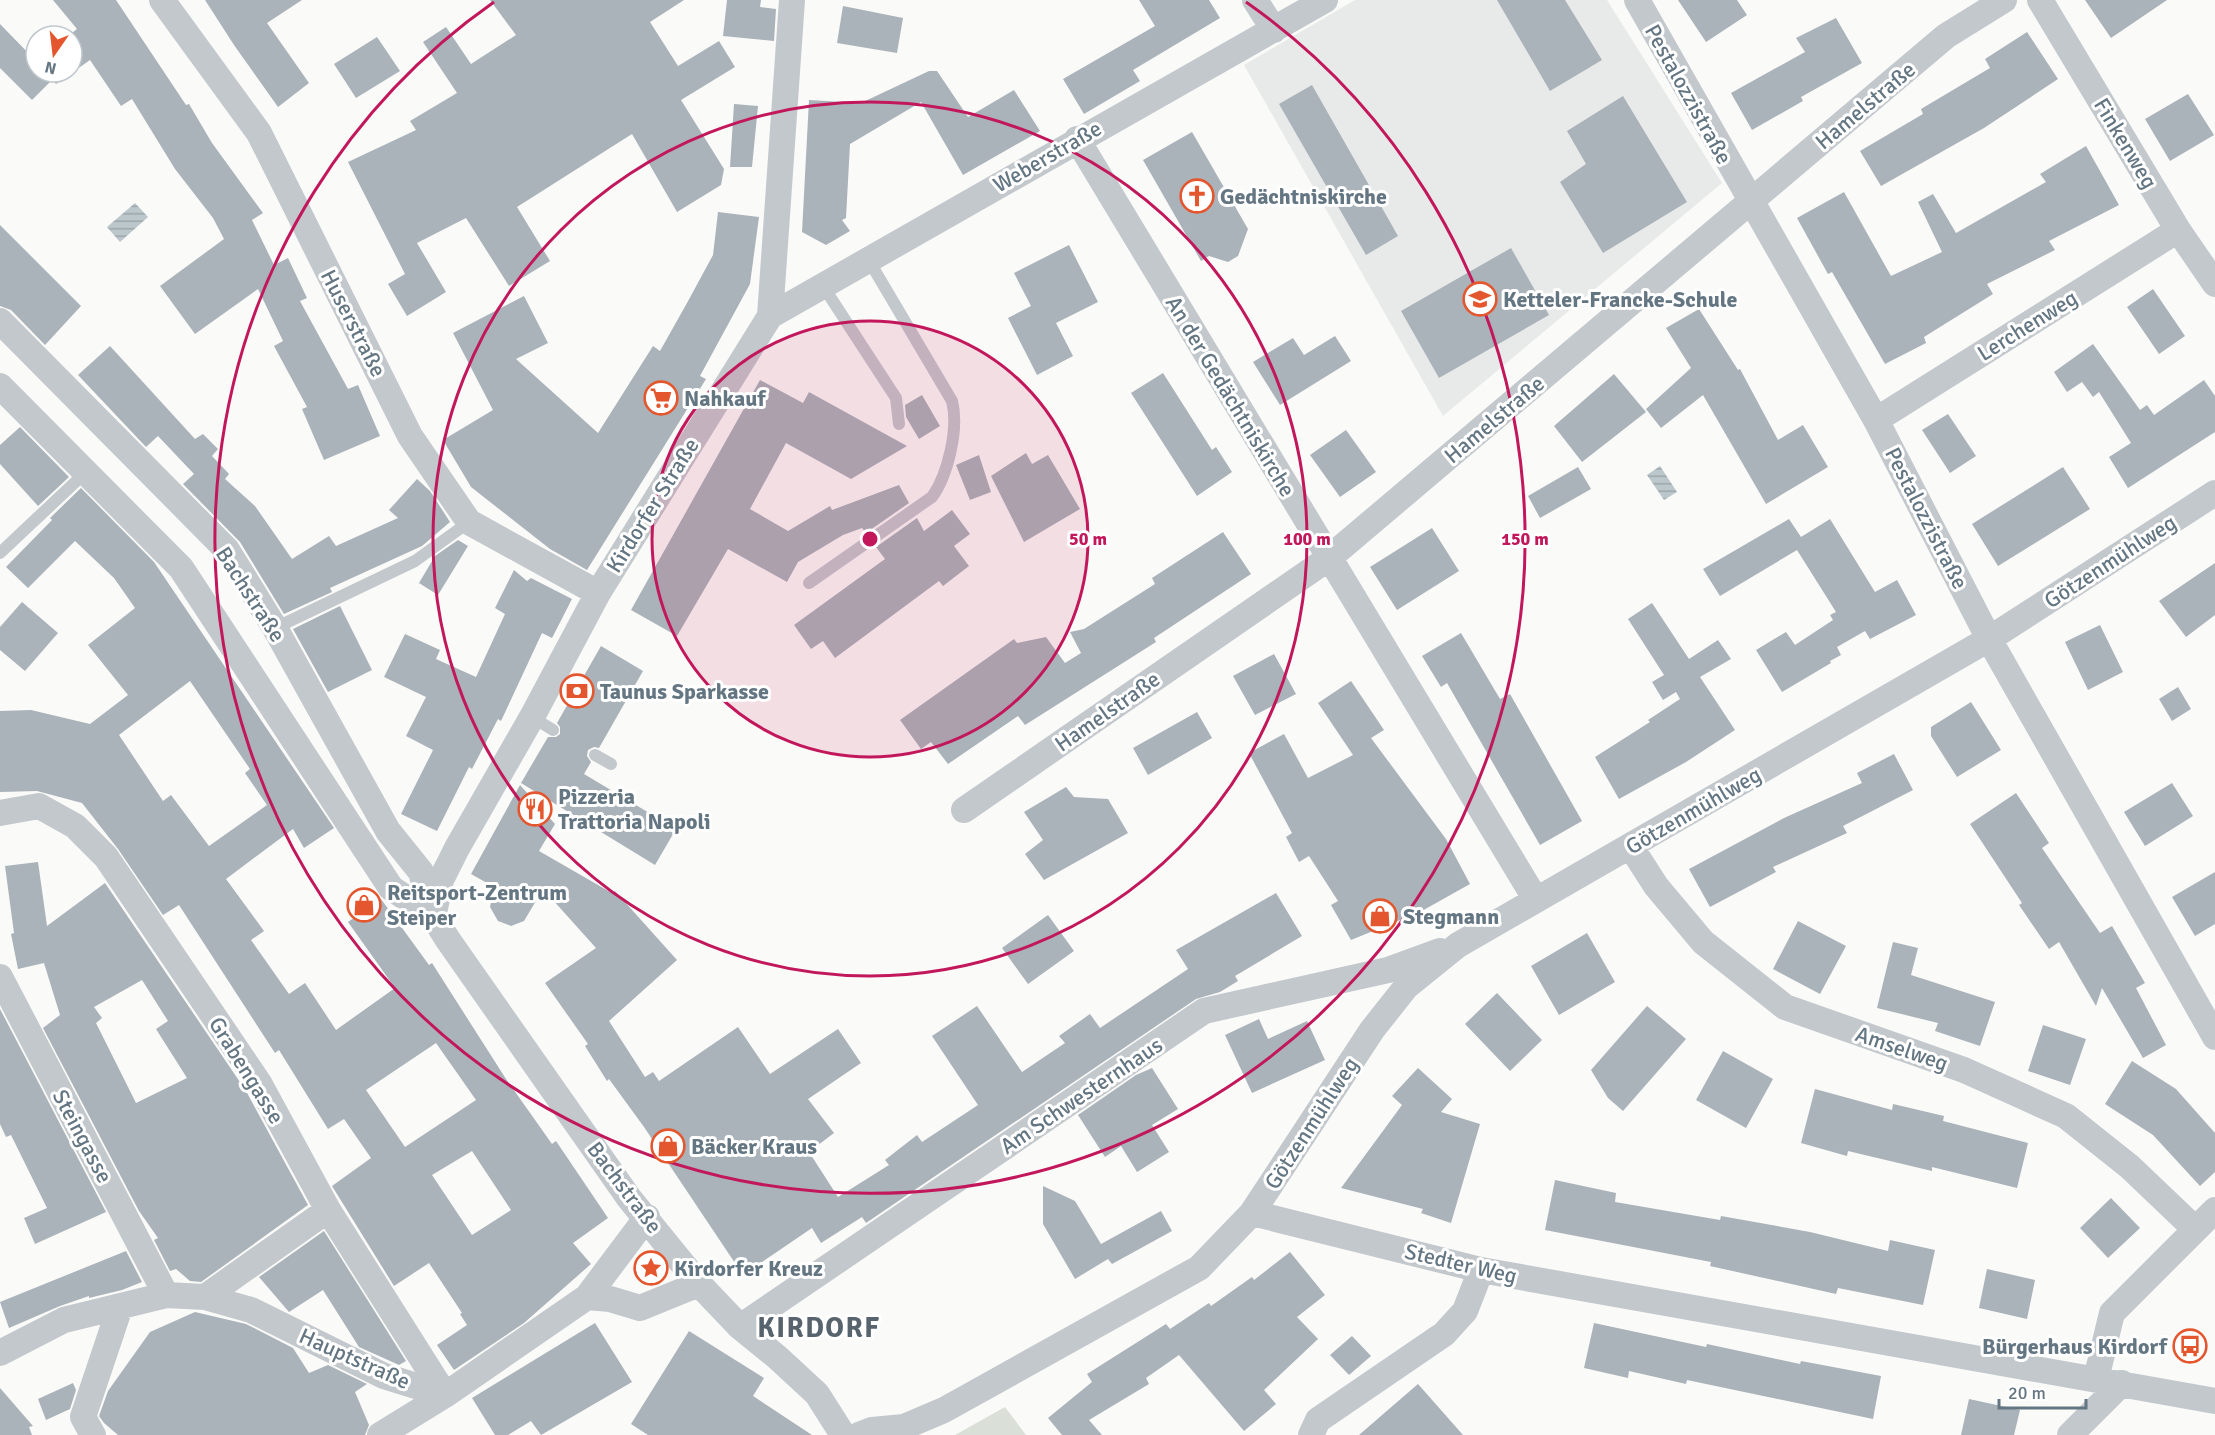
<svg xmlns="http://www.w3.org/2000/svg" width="2215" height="1435" viewBox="0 0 2215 1435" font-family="Signika,sans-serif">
	<defs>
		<pattern id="water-rules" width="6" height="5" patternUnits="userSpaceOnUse" patternTransform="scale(1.5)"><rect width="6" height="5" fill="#bbc7cb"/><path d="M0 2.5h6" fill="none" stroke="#9ca6aa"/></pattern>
	</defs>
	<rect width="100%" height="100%" fill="#fafaf8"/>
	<path fill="#e8e9e9" d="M1355,0H1607L1722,183L1443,416L1244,65Z"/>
	<path fill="#dadfd7" d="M1005,1407L1026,1435H955Z"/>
	<path fill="url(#water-rules)" d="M135,203L148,217L120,242L107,227Z
		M1660,466L1677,492L1664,500L1647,475Z"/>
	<path fill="#aab3b9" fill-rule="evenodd" d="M53,0H116L186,105L189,104L212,143L263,213L252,220L274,265L288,258L307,298L300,301L348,389L358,385L380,436L324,460L302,409L307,407L274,346L283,341L258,289L195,334L160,286L224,239L213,218L175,169L132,99L121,106L90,60L56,84L52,80L32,100L0,68V24L36,61V72H72V36H68L77,29Z
		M205,0H302L267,23L309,83L278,107L234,45Z
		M490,0H684L650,22L678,66L719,41L735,67L681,100L724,169L721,185L677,212L632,134L517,207L550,261L509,286L466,218L417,243L446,292L407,316L388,284L405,274L348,162L416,130L410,121L457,93L423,42L446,27L471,64L516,35Z
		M727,0H761L760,7L776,9L774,41L723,36Z
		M1139,0H1209L1220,18L1133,70L1140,81L1084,114L1063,79L1155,26Z
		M1497,0H1565L1602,60L1550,91Z
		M1678,0H1737L1747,15L1706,42Z
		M2085,0H2167L2111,38Z
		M843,6L903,18L897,53L837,43Z
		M1836,18L1862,63L1801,97L1803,101L1752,130L1731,93L1805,52L1796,38Z
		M2027,32L2058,79L1984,128L1881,186L1860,151L1923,114L1921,109L1990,68L1985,59Z
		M377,37L400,71L356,98L334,64Z
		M929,71H937L968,117L1014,90L1040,131L963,175L921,102L850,144L846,218L842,220L850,231L826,245L802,232L809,100L861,103Z
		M1312,85L1398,236L1366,255L1279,104Z
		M2188,94L2214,135L2170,161L2145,119Z
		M1623,96L1687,202L1603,253L1560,182L1586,164L1567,131Z
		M734,104L758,106L752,167H730Z
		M1192,132L1248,229L1238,256L1228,262L1209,256L1201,261L1143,160Z
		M2086,146L2119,205L2049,241L2055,250L1987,284L1993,294L1924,337L1926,343L1885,364L1832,272L1828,274L1797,218L1844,192L1891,276L1942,252L1918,202L1933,194L1956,233L2046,182L2040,174Z
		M718,212L759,217L750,284L700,376L706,379L587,570L550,549L471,487L443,440L493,410L453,333L524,296L548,343L516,359L598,433L653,346L660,351L687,303L713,255Z
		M0,225L81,306L45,345L11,310L0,306Z
		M1069,245L1098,302L1056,323L1073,356L1037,375L1008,318L1031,306L1014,273Z
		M1511,248L1549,315L1439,378L1401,311Z
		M2153,289L2185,336L2159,354L2127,307Z
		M1699,309L1738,370L1740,369L1778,440L1803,425L1828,467L1766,504L1703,395L1661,428L1646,409L1691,368L1666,328Z
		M1335,336L1351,361L1280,405L1253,362L1293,338L1304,355Z
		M2093,344L2140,410L2147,405L2154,415L2204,380L2215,396V432L2128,488L2109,457L2131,443L2099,392L2093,397L2082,382L2067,392L2054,372Z
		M110,346L195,439L203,434L218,449L212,456L229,474L225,479L255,506L292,559L329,536L336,546L398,518L389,510L417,479L430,491L450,522L422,546L330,588L332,592L284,614L240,542L183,484L194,474L158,436L146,447L78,375Z
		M1163,373L1212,450L1216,447L1232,472L1197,496L1131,393Z
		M1614,374L1646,412L1582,462L1554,426Z
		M760,380L803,403L809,392L907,446L851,479L786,443L750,509L788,531L830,506L832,510L899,485L909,503L866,533L862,528L843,535L798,562L787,582L728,549L677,636L631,610Z
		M922,395L940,426L919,439L906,417L905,405Z
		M1948,414L1976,456L1950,473L1922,430Z
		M20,427L69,477L38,506L0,464V445Z
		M1346,430L1376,472L1340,497L1310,455Z
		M1026,453L1032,464L1048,455L1080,509L1024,542L991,476Z
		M979,455L991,492L970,500L956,465Z
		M1578,467L1591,489L1540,518L1528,496Z
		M2063,467L2090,509L1998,566L1972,524Z
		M81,488L154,562L334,828L304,848L293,829L226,879L264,931L251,940L289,994L305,983L336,1030L395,988L348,922L381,899L429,965L432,963L506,1079L552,1144L556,1141L608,1218L573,1243L591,1264L524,1323L454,1370L437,1345L467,1325L460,1314L462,1313L429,1263L394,1286L332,1186L371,1158L344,1119L328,1129L279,1050L275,1053L179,905L163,915L118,849L82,803L37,791L0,792V711L31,710L90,724L128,695L88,645L135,608L114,578L75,541L28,588L6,567L52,520L50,518ZM190,681L250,769L245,773L267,805L209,846L171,795L163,801L119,735ZM436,1043L476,1100L405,1147L366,1090ZM472,1151L511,1210L472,1235L432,1175Z
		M952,510L970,534L954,546L969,566L943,586L939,581L835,658L823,641L811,649L794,625L885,559L876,547L917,518L924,531Z
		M1789,519L1801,537L1830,519L1875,592L1897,580L1916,615L1870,639L1865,631L1837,647L1841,655L1830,661L1831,663L1782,692L1756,650L1786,632L1795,645L1833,620L1830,615L1836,612L1797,550L1720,596L1703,569Z
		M1432,528L1459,571L1397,610L1370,567Z
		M1223,532L1251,574L1154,638L1156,642L1025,725L1018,716L948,764L931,742L921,749L900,720L1014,639L1017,643L1046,637L1065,663L1081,653L1070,632L1084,629L1155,584L1152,578Z
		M458,540L468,546L438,595L419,583L435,556Z
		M2215,563V615L2186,637L2159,601Z
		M514,570L527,581L531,578L572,599L552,638L542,633L501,721L498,719L472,769L469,767L437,831L401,814L433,750L406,736L426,697L384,677L405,634L440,650L436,659L476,677L505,614L495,608Z
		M22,602L58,633L25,671L0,650V627Z
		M1652,603L1689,659L1718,640L1731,659L1700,677L1735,730L1686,762L1619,799L1595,757L1650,722L1648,720L1680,699L1676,692L1663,700L1652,682L1664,675L1628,619Z
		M340,606L372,670L328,692L293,629Z
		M2100,625L2123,672L2088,690L2065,642Z
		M1461,633L1500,699L1510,694L1582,821L1540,845L1447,683L1441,687L1422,656Z
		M601,646L643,671L599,748L594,747L588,750L587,756L591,762L584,774L676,829L655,865L521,783L548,737H556L560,734V727L557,723Z
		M1274,654L1296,694L1255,715L1233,676Z
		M1351,681L1384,730L1371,738L1446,839L1470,884L1420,912L1351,940L1331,905L1338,901L1309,856L1299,862L1286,837L1292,833L1249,753L1284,734L1308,778L1353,755L1318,703Z
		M2178,687L2191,709L2172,721L2159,699Z
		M1971,702L2001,750L1957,777L1931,736V727Z
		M1197,712L1212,738L1148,775L1133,748Z
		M1894,754L1913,790L1843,826L1847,833L1773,867L1776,872L1710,907L1689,869L1784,818L1862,783L1857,773Z
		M2172,783L2193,816L2145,846L2124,812Z
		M520,785L555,824L539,851L612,893L615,891L677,960L609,1021L645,1077L653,1072L659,1081L738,1027L770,1074L838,1029L861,1063L808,1099L834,1133L809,1152L838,1197L889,1165L885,1160L917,1135L922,1142L978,1105L932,1036L977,1006L1022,1072L1065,1043L1059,1036L1090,1014L1100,1028L1188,969L1176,950L1276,893L1302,936L1235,976L1238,981L1220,992L1196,999L866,1223L862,1217L821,1243L812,1228L743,1275L644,1127L609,1079L607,1081L585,1046L588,1044L545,983L596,948L543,889L524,921L511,926L498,921L490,907L494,887L471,874Z
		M1066,787L1074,797L1108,799L1128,833L1044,880L1025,854L1043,840L1024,812Z
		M2016,793L2049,843L2042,848L2100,933L2112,926L2145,983L2136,988L2166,1045L2143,1058L2102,988L2096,1006L2059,942L2049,949L2019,905L2022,903L1970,824Z
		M38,862L47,926L105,883L246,1091L308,1205L201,1282L190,1281L176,1269L170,1271L154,1240L158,1238L139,1211L43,1028L60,1015L44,963L18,969L11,934L14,933L5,866ZM142,980L168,1021L156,1029L187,1078L136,1103L96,1023L102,1018L94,1007Z
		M2215,872V924L2195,936L2172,897Z
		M1048,915L1074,951L1028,984L1002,948Z
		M1798,921L1846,946L1820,994L1773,969Z
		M1587,933L1615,982L1559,1015L1531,966Z
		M1893,942L1918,948L1911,975L1995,1002L1980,1046L1935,1031L1938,1023L1877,1008Z
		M1497,993L1542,1040L1510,1071L1465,1024Z
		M1647,1006L1686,1039L1623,1111L1608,1098L1591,1070Z
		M0,1009L106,1212L35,1244L24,1218L47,1208L11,1135L6,1137L0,1124Z
		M1259,1019L1268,1039L1307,1021L1325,1060L1252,1093L1225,1035Z
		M2043,1025L2086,1039L2070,1085L2028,1071Z
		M1723,1051L1773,1079L1746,1128L1696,1100Z
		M2132,1061L2176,1089L2215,1133V1172L2200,1186L2153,1135L2105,1104Z
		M1152,1068L1178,1109L1152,1125L1169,1152L1137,1172L1121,1146L1105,1157L1078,1115L1136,1075Z
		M1418,1068L1452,1099L1441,1112L1480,1124L1451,1223L1421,1213L1423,1209L1341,1188L1402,1105L1392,1096Z
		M1815,1089L1892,1110L1893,1104L1944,1116L1943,1121L2028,1143L2017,1188L1932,1167V1171L1848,1151L1847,1156L1801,1143Z
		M1555,1180L1616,1193L1615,1202L1720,1220L1721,1216L1810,1232L1888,1251L1890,1240L1935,1250L1923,1305L1838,1288L1836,1294L1710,1266L1711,1262L1545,1230Z
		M1043,1186L1075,1201L1101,1244L1161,1211L1172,1231L1112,1264L1108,1259L1075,1279L1043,1224Z
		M2111,1198L2140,1228L2108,1258L2080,1228Z
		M324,1231L406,1361L399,1365L359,1347L323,1290L289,1312L259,1277Z
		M126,1251L142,1282L122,1290L89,1298V1296L60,1306L9,1328L0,1302Z
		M1290,1252L1325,1295L1297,1317L1318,1339L1264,1390L1276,1404L1244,1431L1179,1355L1146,1378L1149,1384L1089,1420L1102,1435H1062L1048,1418L1092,1382L1087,1374L1166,1324L1170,1329L1209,1303L1211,1306L1252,1277L1254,1280Z
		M1987,1269L2035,1280L2027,1319L1979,1308Z
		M195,1312L246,1324L293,1348L309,1373L328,1365L367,1384L355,1392L369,1425L365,1435H118L104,1423L99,1416L108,1391L150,1332Z
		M595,1323L632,1382L541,1435L531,1421L508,1435H495L472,1398Z
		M1594,1323L1706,1347L1707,1344L1800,1364L1801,1361L1881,1376L1873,1419L1687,1380L1686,1384L1629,1371L1628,1378L1584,1368Z
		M689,1331L764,1378L753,1396L812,1435H648L631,1424Z
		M1352,1336L1371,1356L1349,1375L1330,1355Z
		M73,1383L76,1390L70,1409L46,1420L38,1399Z
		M1418,1384L1463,1435H1359L1389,1409Z
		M0,1388L33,1426L29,1427L32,1435H0Z
		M1969,1399L2020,1410L2014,1435H1961Z"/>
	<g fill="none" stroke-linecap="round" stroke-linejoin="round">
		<path stroke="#c3c8cc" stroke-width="12" d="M823,286L896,398L899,424
			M0,553L86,472
			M809,583L932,497C948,475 959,428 952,401L868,259
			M275,628L415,561L469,522
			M532,717L553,730
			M595,755L611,764"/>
		<path stroke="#c3c8cc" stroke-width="26" d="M162,0L259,133L410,436L469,522L598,593
			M1255,0L1274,30
			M1637,0L1876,420L1989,639L2215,1037
			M2040,0L2178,230L2215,284
			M1077,139L1536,900
			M770,316L1325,0
			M0,321L227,550L275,628L388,831L421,872L433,916L448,940L629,1198L699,1284L740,1327L777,1357L817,1394L843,1435
			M0,386L181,568L391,888L433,916
			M1876,420L2178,230
			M964,810L1329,558L1946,36L2004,0
			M0,813L39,806L75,826L106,857L259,1083L328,1210L445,1395
			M1631,847L1656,886L1703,942L1785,1007L1964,1070L2066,1116L2130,1167L2195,1229
			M434,913L441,880L457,848L532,717L598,593L770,316L792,0
			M0,977L166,1295
			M1252,1213L1481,1270L2215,1401
			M205,1297L328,1210
			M587,1297L610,1299L640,1308L699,1284
			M740,1327L1204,1011L1388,970L1440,951
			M0,1353L64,1320L166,1295L205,1297L251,1310L384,1376L445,1395
			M2096,1379L2112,1313L2215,1210
			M93,1435L83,1417L120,1307
			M380,1435L445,1395L587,1297L647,1217
			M859,1435L872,1430L904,1427L944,1410L1199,1268L1252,1213L1372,1030L1406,987L1458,945L1989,639L2215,493
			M1311,1435L1318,1420L1444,1334L1465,1311L1481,1270
			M2070,1435L2122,1383"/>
	</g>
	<circle cx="870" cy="539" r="218" fill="#c2185b" fill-opacity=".12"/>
	<g fill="none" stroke="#c2185b" stroke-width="3">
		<circle cx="870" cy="539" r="218"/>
		<circle cx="870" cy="539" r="437"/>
		<path d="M1246 2A655 655 0 1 1 494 2"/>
	</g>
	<defs>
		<g id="church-ring" transform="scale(1.725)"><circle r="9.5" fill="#fff" stroke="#e4572e" stroke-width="1.5"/><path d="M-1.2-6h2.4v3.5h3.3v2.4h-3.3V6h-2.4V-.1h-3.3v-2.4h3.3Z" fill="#e4572e"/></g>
		<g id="school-ring" transform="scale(1.725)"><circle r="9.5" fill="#fff" stroke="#e4572e" stroke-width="1.5"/><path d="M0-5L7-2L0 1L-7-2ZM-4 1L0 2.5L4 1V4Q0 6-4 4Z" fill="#e4572e"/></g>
		<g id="supermarket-ring" transform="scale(1.725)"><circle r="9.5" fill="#fff" stroke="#e4572e" stroke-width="1.5"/><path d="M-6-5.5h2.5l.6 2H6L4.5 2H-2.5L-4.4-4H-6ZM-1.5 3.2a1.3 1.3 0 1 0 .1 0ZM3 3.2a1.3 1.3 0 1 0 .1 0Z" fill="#e4572e"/></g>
		<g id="bank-ring" transform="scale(1.725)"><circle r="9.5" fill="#fff" stroke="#e4572e" stroke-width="1.5"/><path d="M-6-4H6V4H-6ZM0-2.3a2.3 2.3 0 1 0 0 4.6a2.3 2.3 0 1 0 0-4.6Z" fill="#e4572e"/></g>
		<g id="restaurant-ring" transform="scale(1.725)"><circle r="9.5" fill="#fff" stroke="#e4572e" stroke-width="1.5"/><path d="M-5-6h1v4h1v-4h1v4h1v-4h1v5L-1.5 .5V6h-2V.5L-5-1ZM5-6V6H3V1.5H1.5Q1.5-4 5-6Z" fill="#e4572e"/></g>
		<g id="shop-ring" transform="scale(1.725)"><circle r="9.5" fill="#fff" stroke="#e4572e" stroke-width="1.5"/><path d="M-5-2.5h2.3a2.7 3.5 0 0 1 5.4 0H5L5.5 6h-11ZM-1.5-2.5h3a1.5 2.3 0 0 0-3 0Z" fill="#e4572e"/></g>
		<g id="sight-ring" transform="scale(1.725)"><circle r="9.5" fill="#fff" stroke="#e4572e" stroke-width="1.5"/><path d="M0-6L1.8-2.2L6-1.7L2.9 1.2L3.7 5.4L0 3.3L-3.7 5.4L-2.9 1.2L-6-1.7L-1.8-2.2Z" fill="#e4572e"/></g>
		<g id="bus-ring" transform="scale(1.725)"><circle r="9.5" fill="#fff" stroke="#e4572e" stroke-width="1.5"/><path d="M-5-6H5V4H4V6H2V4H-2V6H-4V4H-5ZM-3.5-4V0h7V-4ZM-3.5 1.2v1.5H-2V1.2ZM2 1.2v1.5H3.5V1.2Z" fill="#e4572e"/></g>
	</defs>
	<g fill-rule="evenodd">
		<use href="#church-ring" x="1197" y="196"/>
		<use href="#school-ring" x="1480" y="299"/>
		<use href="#supermarket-ring" x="661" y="398"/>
		<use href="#bank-ring" x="577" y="691"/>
		<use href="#restaurant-ring" x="535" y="809"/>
		<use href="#shop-ring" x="364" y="905"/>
		<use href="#shop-ring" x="1380" y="916"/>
		<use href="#shop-ring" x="668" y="1146"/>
		<use href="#sight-ring" x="651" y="1268"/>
		<use href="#bus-ring" x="2190" y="1346"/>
	</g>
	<g text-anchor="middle" stroke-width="6" stroke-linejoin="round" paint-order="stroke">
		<g font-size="22" fill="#657683" stroke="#fff">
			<text transform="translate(1689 94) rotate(61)" y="8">Pestalozzistraße</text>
			<text transform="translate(1865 105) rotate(-40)" y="8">Hamelstraße</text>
			<text transform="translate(2126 143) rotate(59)" y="8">Finkenweg</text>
			<text transform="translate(1047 156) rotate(-30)" y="8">Weberstraße</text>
			<text transform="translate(354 323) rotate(63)" y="8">Huserstraße</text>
			<text transform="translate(2027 325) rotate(-32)" y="8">Lerchenweg</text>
			<text transform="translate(1231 396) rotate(59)" y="8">An der Gedächtniskirche</text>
			<text transform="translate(1494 419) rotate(-40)" y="8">Hamelstraße</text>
			<text transform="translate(652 505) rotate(-58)" y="8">Kirdorfer Straße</text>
			<text transform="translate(1927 518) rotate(63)" y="8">Pestalozzistraße</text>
			<text transform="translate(2110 561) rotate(-33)" y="8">Götzenmühlweg</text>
			<text transform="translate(251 594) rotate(57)" y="8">Bachstraße</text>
			<text transform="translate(1107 711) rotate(-35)" y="8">Hamelstraße</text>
			<text transform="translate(1693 810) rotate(-30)" y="8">Götzenmühlweg</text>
			<text transform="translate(1902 1048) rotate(19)" y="8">Amselweg</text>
			<text transform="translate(247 1070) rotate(58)" y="8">Grabengasse</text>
			<text transform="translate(1081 1095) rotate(-34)" y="8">Am Schwesternhaus</text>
			<text transform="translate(1311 1123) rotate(-57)" y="8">Götzenmühlweg</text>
			<text transform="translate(83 1136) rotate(62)" y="8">Steingasse</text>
			<text transform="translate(625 1187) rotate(53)" y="8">Bachstraße</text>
			<text transform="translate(1461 1263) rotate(13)" y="8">Stedter Weg</text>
			<text transform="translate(355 1358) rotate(24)" y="8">Hauptstraße</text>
		</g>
		<g font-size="22" font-weight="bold" fill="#657683" stroke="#fff" text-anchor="start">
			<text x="1220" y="204">Gedächtniskirche</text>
			<text x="1503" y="307">Ketteler-Francke-Schule</text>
			<text x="684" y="406">Nahkauf</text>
			<text x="600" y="699">Taunus Sparkasse</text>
			<text x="558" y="804">Pizzeria<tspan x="558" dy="25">Trattoria Napoli</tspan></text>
			<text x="387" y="900">Reitsport-Zentrum<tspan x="387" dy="25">Steiper</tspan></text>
			<text x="1403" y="924">Stegmann</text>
			<text x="691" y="1154">Bäcker Kraus</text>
			<text x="674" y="1276">Kirdorfer Kreuz</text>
			<text x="2167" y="1354" text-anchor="end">Bürgerhaus Kirdorf</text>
		</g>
		<g font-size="28" font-weight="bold" letter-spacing="1.5" fill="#57646e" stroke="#fff">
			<text x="819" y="1337">KIRDORF</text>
		</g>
	</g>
	<circle cx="870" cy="539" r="9" fill="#c2185b" stroke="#fff" stroke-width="3"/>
	<g font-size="18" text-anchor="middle" font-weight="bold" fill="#c2185b" stroke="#fff" stroke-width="6" stroke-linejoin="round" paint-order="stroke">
		<text x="1088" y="545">50 m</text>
		<text x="1307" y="545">100 m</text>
		<text x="1525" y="545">150 m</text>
	</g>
	<g transform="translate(54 54) rotate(194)"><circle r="28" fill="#ffffff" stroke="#c1c8cd" stroke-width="1.5"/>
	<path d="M0-4.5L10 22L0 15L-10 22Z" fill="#e4572e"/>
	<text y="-9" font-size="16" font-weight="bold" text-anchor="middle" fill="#657683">N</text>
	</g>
	<path d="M1999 1399v9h87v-9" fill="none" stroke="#657683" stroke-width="3"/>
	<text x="2008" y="1399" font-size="18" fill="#657683" stroke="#ffffff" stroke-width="4.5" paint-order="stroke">20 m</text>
</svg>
